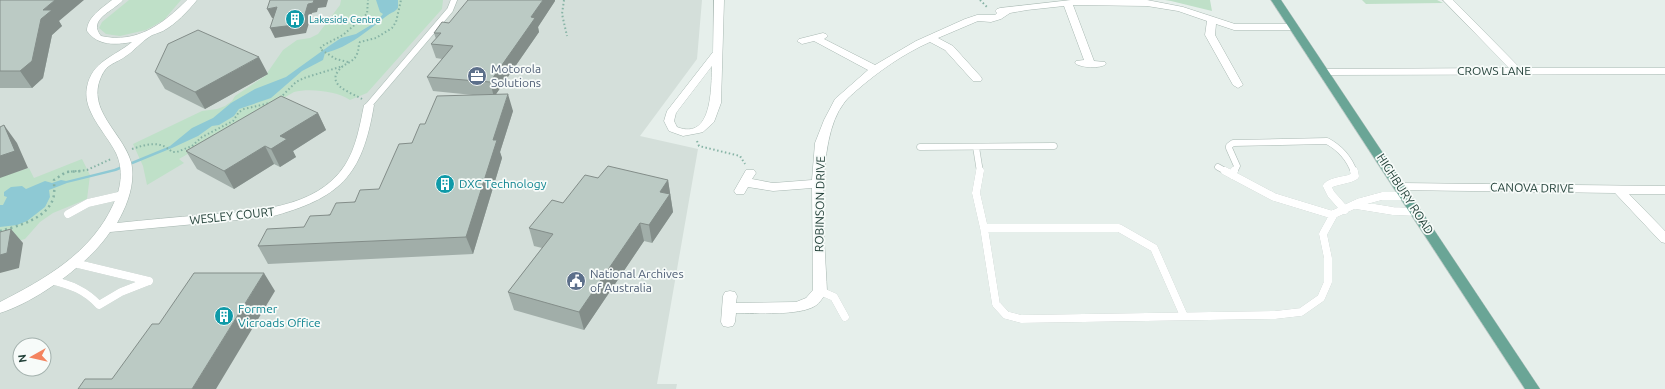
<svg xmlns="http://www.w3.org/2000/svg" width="1665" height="389" viewBox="0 0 1665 389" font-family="Ubuntu,sans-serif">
	<rect width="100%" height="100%" fill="#e6efeb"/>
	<path fill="#d4dfda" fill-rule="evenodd" d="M0,0H702L697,59L640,136L698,149L657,384H677L676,389H0ZM20,345H44V369H20Z"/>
	<path fill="#bfe0c8" d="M129,0H181L164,20L146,30L120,36L106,34L99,28L102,22Z
		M341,0H443L442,9L367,93L350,100C337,91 309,88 294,92L179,159L184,163L147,185L143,166L133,144L202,111L217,109L225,106L232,101L235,96L265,76L283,50L297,40L310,38L318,34L340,5Z
		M1165,0H1210L1212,11L1171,1Z
		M1362,0H1437L1443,3L1366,4Z
		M82,159L90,175L87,199L53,213L40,222L25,239L0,246V177L29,168L34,178Z"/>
	<path fill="#8ec9d4" d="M376,0H398V8C395,12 392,12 388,15C368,30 350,47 325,53L323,60L302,71L271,98L239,109L234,116L219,125L212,126L198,136L172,148L116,171L67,183L49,190L50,197L45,207L27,221L17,225L0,227V205H3L7,197L4,196V192L11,187L22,186L26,189L45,181L52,183L61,180L66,181L114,169L170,146L192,128L213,118L231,103L255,89L286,77L329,46L341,38L356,34L376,22L383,14L380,12Z"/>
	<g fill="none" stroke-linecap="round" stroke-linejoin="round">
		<g stroke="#a8b8b2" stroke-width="7">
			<path id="service-far1" d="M369,105L450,10L454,0
				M920,147L1054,146
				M976,147L980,172
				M1218,167L1227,172
				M1234,172L1237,166L1229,148V146L1233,143L1327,141C1340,148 1349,158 1354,172"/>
		</g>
		<g stroke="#a8b8b2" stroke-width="8">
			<path id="service" d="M980,171L976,193L984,228L996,304L1006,315L1021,319L1275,315L1301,312L1321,298L1328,282V258L1323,234L1334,214L1360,202L1382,196H1405
				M1225,171L1274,197L1333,215
				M1232,175L1234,171
				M1356,205L1393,211L1416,212
				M1345,210L1331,194L1327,186C1334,179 1346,182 1355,176L1354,171
				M68,214L88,203L123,195
				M984,228H1119L1154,248L1184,316
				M74,263L149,281
				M51,280C71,285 85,290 99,305L121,292L149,281
				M820,291L834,297L845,317"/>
		</g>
		<g stroke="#a8b8b2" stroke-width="1">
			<path id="minor" d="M112,0H123C114,11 87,19 101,36C137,44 163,24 187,0H197C188,11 176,24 163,31C159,33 153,34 149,37C141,42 134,51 126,56C115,64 107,63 101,77C86,110 123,133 131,162C136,183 127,206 117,223C146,220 175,217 204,215C251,211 316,210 345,165C356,148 360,125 364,105L369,102L374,105C362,177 340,198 270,217L110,232C90,263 36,302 0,313V302C45,279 91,253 113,205C121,189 124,170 116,153C106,133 82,111 87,87C92,61 114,57 132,42C115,45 98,46 87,31C87,17 102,8 112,0Z
				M714,0H724L721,103L714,122L703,132L699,133L683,136L669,131L664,121L667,111L713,52ZM712,66C711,87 713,141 677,127L674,121L676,113Z
				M1071,0H1147L1183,7L1235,24H1294L1299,27L1294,30H1234L1216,24L1215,35L1243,85L1238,88L1233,85L1205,35L1207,21L1178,11L1147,6L1073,5L1094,61L1105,62L1106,64C1101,69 1080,68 1075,63L1076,61L1084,60L1064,6L1027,10L1010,13L1001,19L991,22L978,21L938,38L953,46L981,77L982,79L981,81H973L945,50L930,42C903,54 879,71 857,90C853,94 847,98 844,103C814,141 825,243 827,291C824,296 820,303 815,306C799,316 756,313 736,313L735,322L733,326L728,327L723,326L721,322L723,296L725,292L730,291L735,292L737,296L736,303L796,302L806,298L813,290L812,188L773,191L748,187L744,194H736L734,191L746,170H754L756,173L752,179L773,183L812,180L815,143L824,120L835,99L868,70L814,41L802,44L797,41L799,39L823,33L826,34L828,36L824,39L875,65L916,41L965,19L977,15H995L997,13L995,11L997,9L1000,8Z
				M1443,0H1453L1520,68H1665V74L1324,75L1319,72L1324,69L1509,68Z
				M1400,183L1665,186V194H1629L1665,231V243L1661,242L1615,193L1396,190L1394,187L1396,184Z"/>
		</g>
		<g stroke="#c2cac8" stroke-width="1">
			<path id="primary" d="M1271,0H1281L1540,389H1525Z"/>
		</g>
		<path stroke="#86b3a5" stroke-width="2" stroke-dasharray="1.5 2.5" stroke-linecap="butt" d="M564,0L562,14L567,36
			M980,0L988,8
			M348,62L336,59L320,49L322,46L343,35L367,14L368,0
			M280,98L296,82L304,78L343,66
			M362,99C350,92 322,84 343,66C348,63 355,60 357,54C359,50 358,46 360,42L376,38L392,28L396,22L401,0
			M697,141L699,146L740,156L745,164
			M132,149C147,144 160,140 172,152H177L192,146L202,137L233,121L239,112L244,109L270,103
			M67,172L87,170L111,159"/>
		<path stroke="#86b3a5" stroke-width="2.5" stroke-dasharray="2 3.5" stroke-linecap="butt" d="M0,231C18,226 46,219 53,199C55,193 54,186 54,180L66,172L83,171"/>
		<use href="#service-far1" stroke="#fff" stroke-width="6"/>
		<use href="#service" stroke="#fff" stroke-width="8"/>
		<use href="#minor" fill="#fff" fill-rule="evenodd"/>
		<use href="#primary" fill="#6aa596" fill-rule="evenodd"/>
	</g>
	<path fill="#a1aea9" d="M0,0L59,21L62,26L52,35L43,78L32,88H0Z
		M555,1L538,27L539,32L496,94L513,111L500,152L502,158L473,254L268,264L258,246L304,227L379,189L425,124L473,95L433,91L427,77L442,59L436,58L431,44L436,39L434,33Z
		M155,72L268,74L205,109L165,89Z
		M318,113L326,130L293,151L296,157L280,167L274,164L234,189L197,169L186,151Z
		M668,180L673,212L652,243L644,241L584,330L514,310L508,292L542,248L534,246L529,228L563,203Z"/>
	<path fill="#838d89" d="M55,0H84L59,21L62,26L52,35L43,78L32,88L20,71L41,19L43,10Z
		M314,0H328L326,7L318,8L317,12L312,13L306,33L275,38L270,28Z
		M543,0H555V1L538,27L539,32L494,97L490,82L531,17Z
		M277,7L281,17L272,18L267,9Z
		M259,57L268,74L205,109L195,92Z
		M508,94L513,111L500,152L502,158L473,254L466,237L493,140Z
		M318,113L326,130L293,151L296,157L280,167L271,149L280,136Z
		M4,125L17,143L28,168L0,178V156Z
		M265,146L274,164L234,189L224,171Z
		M668,180L673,212L652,243L649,225L660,192Z
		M640,223L644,241L584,330L579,312Z
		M11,229L23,243L19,268L0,273V255Z
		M264,273L275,291L216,389H192Z"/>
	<path fill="#bbcac4" stroke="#838d89" d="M0,0H55L43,10H52L41,19L32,61L20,71H0Z
		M270,0H314L313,3L308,4L302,24L270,28L277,7L267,9Z
		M468,0H543L531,17L535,18L490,82L427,77L453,46L431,44L441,33H434L442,22L449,23Z
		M198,30L259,57L195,92L155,72L168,44Z
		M508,94L493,140H497L466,237L258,246L267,229L304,227L310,216L330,215L336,203L355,202L360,190L379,189L399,144L412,143L420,124H425L437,96Z
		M281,96L318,113L280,136L287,139L271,149L265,146L224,171L186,151Z
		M4,125L15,151L0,156V127Z
		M608,166L668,180L660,192L670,194L649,225L640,223L579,312L508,292L553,234L529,228L552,200L563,203L585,175L598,178Z
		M11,229L7,253L0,255V232Z
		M194,273H264L192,389H78L85,379H112L152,324H159Z"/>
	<defs>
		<g id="building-disc" transform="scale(1)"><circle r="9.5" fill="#0f9aa8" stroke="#f7fbf9"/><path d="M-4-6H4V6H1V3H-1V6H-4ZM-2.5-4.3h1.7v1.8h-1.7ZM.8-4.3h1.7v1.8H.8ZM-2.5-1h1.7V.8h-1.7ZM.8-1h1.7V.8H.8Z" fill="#fff"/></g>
		<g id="office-disc" transform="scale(1)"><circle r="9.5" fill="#5c6f8a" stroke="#f7fbf9"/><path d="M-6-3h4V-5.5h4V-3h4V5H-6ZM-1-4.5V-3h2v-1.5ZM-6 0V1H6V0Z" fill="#fff"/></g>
		<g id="civic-disc" transform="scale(1)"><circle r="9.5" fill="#5c6f8a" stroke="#f7fbf9"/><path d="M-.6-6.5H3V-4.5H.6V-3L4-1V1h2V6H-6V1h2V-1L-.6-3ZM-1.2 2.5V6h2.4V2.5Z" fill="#fff"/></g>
	</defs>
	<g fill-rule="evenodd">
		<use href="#building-disc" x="295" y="19"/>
		<use href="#office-disc" x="477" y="76"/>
		<use href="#building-disc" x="445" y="184"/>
		<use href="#civic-disc" x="576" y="281"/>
		<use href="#building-disc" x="224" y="316"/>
	</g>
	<g text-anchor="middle" stroke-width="3.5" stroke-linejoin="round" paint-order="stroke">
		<g font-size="10" fill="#0d838f" stroke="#f7fbf9" text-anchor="start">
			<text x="309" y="23">Lakeside Centre</text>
		</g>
		<g font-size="12" fill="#4e5e75" stroke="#f7fbf9" text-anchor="start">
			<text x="491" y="73">Motorola<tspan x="491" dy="14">Solutions</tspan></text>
			<text x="590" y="278">National Archives<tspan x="590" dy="14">of Australia</tspan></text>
		</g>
		<g font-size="12" fill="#24423a" stroke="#f7fbf9">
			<text x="1494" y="75">CROWS LANE</text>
			<text transform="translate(1532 188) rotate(1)" y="4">CANOVA DRIVE</text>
			<text transform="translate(1405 194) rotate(57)" y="4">HIGHBURY ROAD</text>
			<text transform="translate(820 204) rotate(-89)" y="4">ROBINSON DRIVE</text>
			<text transform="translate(232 216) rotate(-6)" y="4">WESLEY COURT</text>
		</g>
		<g font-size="12" fill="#0d838f" stroke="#f7fbf9" text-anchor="start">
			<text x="459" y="188">DXC Technology</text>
			<text x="238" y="313">Former<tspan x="238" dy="14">Vicroads Office</tspan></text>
		</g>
	</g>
	<g transform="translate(32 357) rotate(262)"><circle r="19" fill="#f7fbf9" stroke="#a3b1ad"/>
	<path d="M0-3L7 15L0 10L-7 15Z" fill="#f4845f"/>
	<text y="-6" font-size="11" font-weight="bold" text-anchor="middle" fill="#24423a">N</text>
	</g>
</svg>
